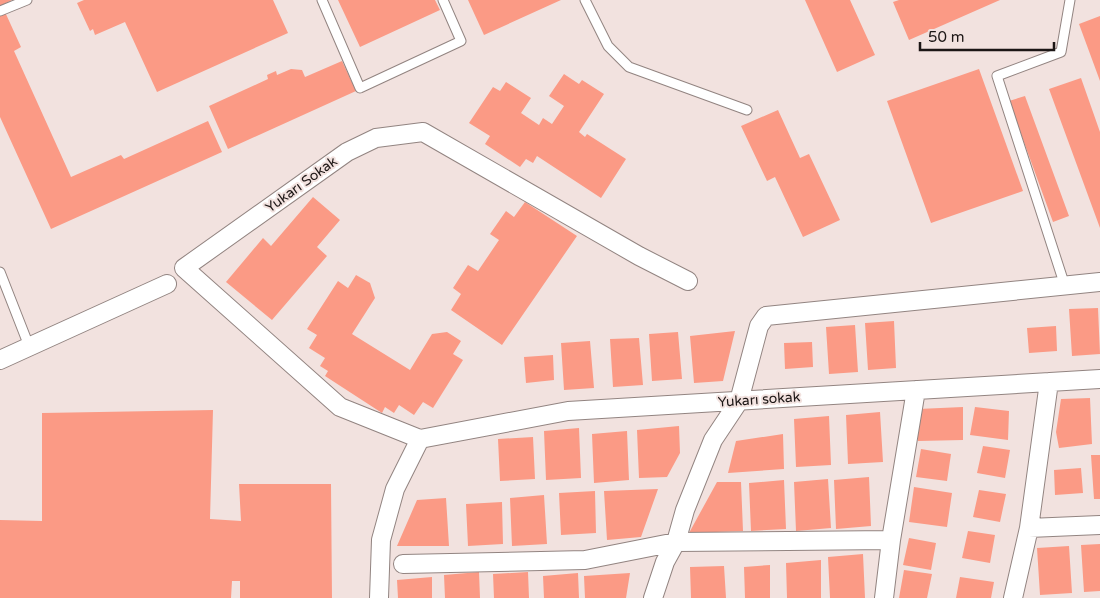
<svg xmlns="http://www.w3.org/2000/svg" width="1100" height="598" viewBox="0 0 1100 598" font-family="'Varela Round',sans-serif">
	<rect width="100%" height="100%" fill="#f2e2df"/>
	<path fill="#fb9a85" d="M0,0H12L0,6Z
		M84,0H273L288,33L157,92L125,22L95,35L93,29L90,31L77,3Z
		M338,0H435L440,10L360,47Z
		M468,0H561L484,35Z
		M805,0H850L875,55L837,72Z
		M899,0H1000L909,40L893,2Z
		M5,12L21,47L14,51L71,177L121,155L124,159L208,121L222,152L51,229L0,117V14Z
		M1100,16V81L1079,24Z
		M342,61L356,91L228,149L209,106L268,79L267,75L276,71L277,75L291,69L302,70L305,77Z
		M979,69L1023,191L931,223L887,101Z
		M564,74L579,84L582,80L604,94L579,132L585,137L587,134L626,159L601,198L537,156L533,163L526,159L520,167L485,144L490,136L469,123L493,87L500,91L506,82L531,98L521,113L539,125L543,118L552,124L564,106L549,96Z
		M1081,78L1100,132V228L1049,89Z
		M1025,96L1069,216L1053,222L1009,101Z
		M778,110L800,158L809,154L840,220L803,237L775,177L767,181L741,126Z
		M313,197L340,220L317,247L327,256L272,320L226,282L263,238L271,246Z
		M525,202L577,236L502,345L451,310L461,294L453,288L468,265L478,271L499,240L490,234L506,211L514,217Z
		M356,275L370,283L375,298L352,334L410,370L432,334L447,332L461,341L453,354L463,360L433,408L423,402L414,415L399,405L394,413L385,407L382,413L325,376L328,371L320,366L325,358L309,348L317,335L307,329L338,281L348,288Z
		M1098,308L1100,354L1072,356L1069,309Z
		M894,321L896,368L868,370L865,323Z
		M855,325L858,372L829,374L826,327Z
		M1056,326L1057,351L1029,353L1027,328Z
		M735,331L723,381L694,383L690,336Z
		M678,332L682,379L652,381L649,334Z
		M639,338L643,385L613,387L610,339Z
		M590,341L594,388L564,390L561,343Z
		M812,342L813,367L785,369L784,343Z
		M553,355L554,380L526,383L524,357Z
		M1090,398L1092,444L1059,448L1056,432L1061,399Z
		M963,407V440L918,441V409Z
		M975,407L1009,411L1008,440L970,435Z
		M213,410L210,519L241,521L239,484H331L332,598H240V581H232L231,598H0V520L42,521V413Z
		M880,412L883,462L848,464L846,415Z
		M829,416L831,465L796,467L794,419Z
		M679,426L680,453L667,477L639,478L637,430Z
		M579,428L581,478L546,480L544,431Z
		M627,431L629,480L594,483L592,434Z
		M783,434L784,469L728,473L736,441Z
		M533,437L535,479L500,481L498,439Z
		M983,446L1010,450L1005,478L977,473Z
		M921,449L951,454L947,481L916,477Z
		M1091,455H1100V499H1094Z
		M1081,468L1083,493L1055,495L1054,470Z
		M869,477L871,526L836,529L834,480Z
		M828,479L831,528L796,531L794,482Z
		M784,480L786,529L751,531L749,483Z
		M717,482H741L743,531L689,533Z
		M914,487L952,493L947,527L909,522Z
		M658,489L641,537L607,540L604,491Z
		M979,490L1006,494L1000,522L973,517Z
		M595,491L596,533L561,535L559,493Z
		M544,495L547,544L512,546L510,498Z
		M446,498L449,546H397L417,500Z
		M502,502L503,544L468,546L466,504Z
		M968,531L995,535L990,563L962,558Z
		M909,538L936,543L931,570L903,565Z
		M1100,544V591L1084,592L1081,545Z
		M1069,546L1072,593L1040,595L1037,548Z
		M863,554L865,598H830L828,557Z
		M821,560V598H787L786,563Z
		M770,565V598H745L744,567Z
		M724,566L726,598H691L690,567Z
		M904,570L932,574L927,598H899Z
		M479,572L480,598H445L444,575Z
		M528,572L529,598H494L493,574Z
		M578,573L579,598H544L543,576Z
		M630,573L626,598H585L584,576Z
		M432,577V598H398L397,580Z
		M960,577L994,582L991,598H956Z"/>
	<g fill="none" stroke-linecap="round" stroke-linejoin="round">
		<g stroke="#928481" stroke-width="11">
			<path id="lane" d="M322,0L360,88L461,41L443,0
				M585,0L608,46L629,67L747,110
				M0,11L27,0
				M0,272L29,346
				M1065,286L997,76L1061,52L1070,0"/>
		</g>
		<g stroke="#928481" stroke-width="20">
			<path id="street" d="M0,360L167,284
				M420,439L340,407L184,268L347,152L376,138L423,132L639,256L688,281
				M420,439L568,411L1100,379
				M1029,528L1100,525
				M403,564L585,560L676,542L891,540
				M379,598L381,540L395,489L420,439
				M653,598L665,562L676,542L685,510L713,440L739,401L759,326L766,316L1100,282
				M884,598L891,540L916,390
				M1013,598L1029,528L1049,382"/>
		</g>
		<use href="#lane" stroke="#fff" stroke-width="9"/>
		<use href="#street" stroke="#fff" stroke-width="18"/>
	</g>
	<g text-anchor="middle" stroke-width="4" stroke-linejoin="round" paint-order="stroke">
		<g font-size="14" fill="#1c1615" stroke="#f2e2df">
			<text transform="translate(301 184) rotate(-36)" y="5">Yukarı Sokak</text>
			<text transform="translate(759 399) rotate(-4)" y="5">Yukarı sokak</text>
		</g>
	</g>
	<path d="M920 42v8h134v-8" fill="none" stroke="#1c1615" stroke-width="2.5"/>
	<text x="928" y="42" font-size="15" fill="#1c1615" stroke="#f2e2df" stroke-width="4" paint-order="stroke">50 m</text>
</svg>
